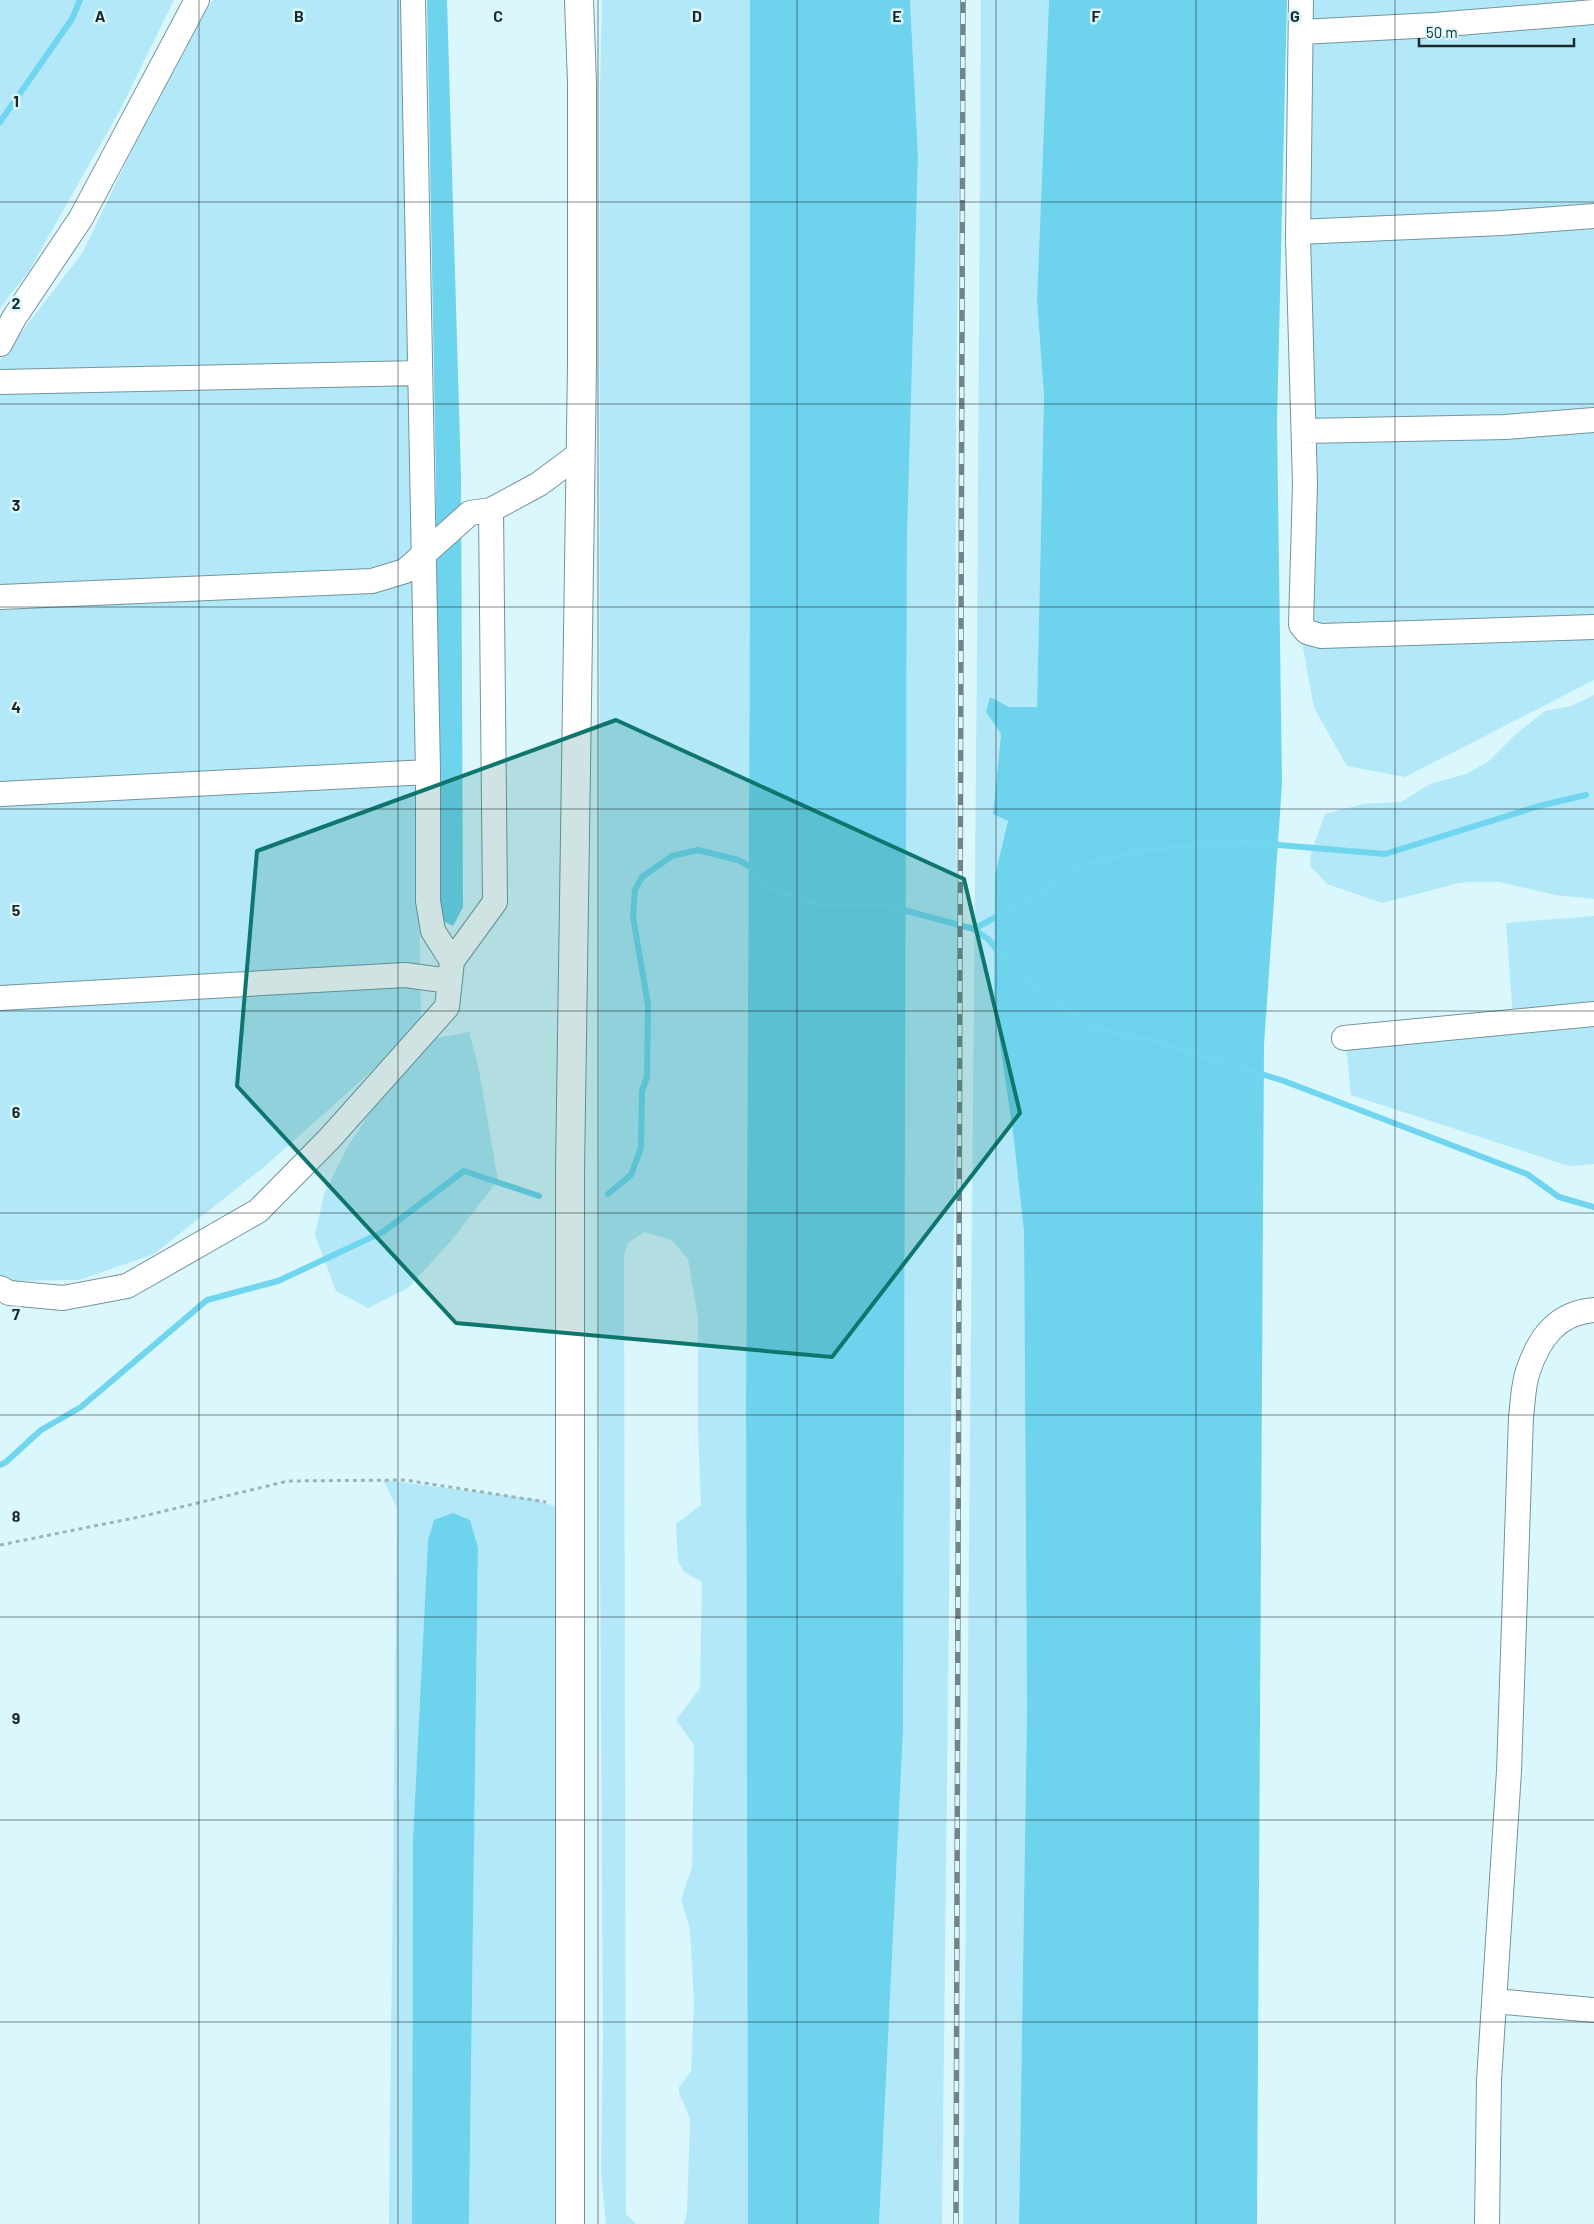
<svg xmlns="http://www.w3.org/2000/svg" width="1594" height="2224" viewBox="0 0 1594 2224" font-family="Barlow,sans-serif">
	<rect width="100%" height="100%" fill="#dbf7fe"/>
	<path fill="#b2e8f7" d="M0,0H174L121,108L29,271L0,308Z
		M213,0H406L421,1023L364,1078L264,1167L154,1254L79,1280L13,1281L0,1278V360L83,252L185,39Z
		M602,0H750V604L746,1401L748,2224H684L687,2212L690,2118L679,2093V2087L691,2071L694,2004L690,1930L681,1899L692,1868L694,1745L676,1720L700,1688L702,1582L684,1572L678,1561L676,1524L701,1505L698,1434V1318L688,1259L672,1240L644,1232L628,1243L624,1255L626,2214L636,2224H606L601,2173L603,2037L599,1387L600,86Z
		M910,0H961L956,414L955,756L958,969L952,1337L942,2224H879L903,1731L907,538L918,156Z
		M981,0H1049L1037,301L1044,396L1037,708L1009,707L990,698L986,712L1001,734L993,814L1008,821L995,875L1013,1132L1024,1232L1027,1709L1019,2224H963L977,652Z
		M1311,0H1594V680L1405,777L1347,766L1314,708L1299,626Z
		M1594,695V899L1556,895L1499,882H1472L1459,883L1382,903L1327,884L1310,866L1311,853L1325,814L1363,804L1401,802L1430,784L1466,774L1489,761L1516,734L1545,711L1571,706Z
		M1594,916V1164L1569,1166L1351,1095L1346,1046L1514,1031L1506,923Z
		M469,1032L478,1065L498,1180L451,1241L408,1288L368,1308L336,1291L315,1235L324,1194L348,1146L390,1083L432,1039Z
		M383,1480L533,1499L557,1507L558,2224H469L478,1547L470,1520H434L428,1540L413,1838L412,2224H389L397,1508Z"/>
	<path fill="#6ed3ec" d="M427,0H447L461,476L463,907L453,926L443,921L438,900L436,485Z
		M750,0H910L918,156L907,538L903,1731L879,2224H748L746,1401L750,604Z
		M1049,0H1287L1277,422L1282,784L1264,1045L1257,2224H1019L1027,1709L1024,1232L1013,1132L994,1003L995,875L1008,821L993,814L1001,734L986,712L990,697L1009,707H1037L1044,396L1037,301Z
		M453,1513L470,1520L478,1547L469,2224H412L413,1838L428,1540L434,1520Z"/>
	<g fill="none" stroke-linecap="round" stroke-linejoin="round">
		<path stroke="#70d5ee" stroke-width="6" d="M0,122L72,19L80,0
			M974,929L1047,889L1075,866L1153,849L1244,842L1385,854L1539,806L1586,795
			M608,1194L631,1175L641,1148L642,1091L647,1077L648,1005L633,917L635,890L642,877L672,856L698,850L738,860L751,867L769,888L820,905H885L974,929L989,940L1016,973L1090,1027L1150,1040L1284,1081L1527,1174L1559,1197L1594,1207
			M0,1465L6,1462L41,1430L81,1407L207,1300L278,1281L383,1232L464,1171L539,1196"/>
		<g stroke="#74949d" stroke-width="26">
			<path id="minor" d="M413,0L428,772V901L433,931L452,961
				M1301,0L1298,238L1305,484L1301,625L1307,632L1321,636L1594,627
				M1301,32L1434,25L1594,12
				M1298,232L1501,223L1594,216
				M0,344L14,318L81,218L197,0
				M0,382L420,373
				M1304,431L1505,427L1594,420
				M0,597L372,581L405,571L470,513L491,510L539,484L582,452
				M0,794L428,772
				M0,998L405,975L450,981
				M1344,1038L1594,1014
				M0,1288L9,1293L63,1298L127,1286L258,1211L330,1138L447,1007L452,961L495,902L491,510
				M1494,2001L1594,2010
				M1487,2224L1489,2080L1509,1771L1521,1417C1523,1402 1523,1385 1528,1371C1539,1338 1557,1313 1594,1310"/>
		</g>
		<g stroke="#74949d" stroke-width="30">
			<path id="major" d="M570,2224V1172L582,365V83L579,0"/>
		</g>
		<path stroke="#9cb4b9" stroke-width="3" stroke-dasharray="4 4" stroke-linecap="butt" d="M0,1545L144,1516L288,1481L405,1480L546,1502"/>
		<use href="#minor" stroke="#fff" stroke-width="24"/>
		<use href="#major" stroke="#fff" stroke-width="28"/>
		<g stroke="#708489" stroke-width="5.5">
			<path id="rail" d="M956,2224L963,0"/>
		</g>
		<use href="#rail" stroke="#dbf7fe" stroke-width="4" stroke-dasharray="11" stroke-linecap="butt"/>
	</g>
	<path fill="#0f766e" fill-opacity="0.2" stroke="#0f766e" stroke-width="4" stroke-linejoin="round" d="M616,720L964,879L1020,1113L832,1357L456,1323L237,1086L257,851Z"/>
	<path fill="none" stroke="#1b292c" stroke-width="1" stroke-opacity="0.55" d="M199,0V2224M398,0V2224M598,0V2224M797,0V2224M996,0V2224M1196,0V2224M1395,0V2224M0,202H1594M0,404H1594M0,607H1594M0,809H1594M0,1011H1594M0,1213H1594M0,1415H1594M0,1617H1594M0,1820H1594M0,2022H1594"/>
	<g font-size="16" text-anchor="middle" font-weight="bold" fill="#1b292c" stroke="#dbf7fe" stroke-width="5" stroke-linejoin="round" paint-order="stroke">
		<text x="100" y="22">A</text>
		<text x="299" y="22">B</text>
		<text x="498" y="22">C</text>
		<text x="697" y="22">D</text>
		<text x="897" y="22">E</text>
		<text x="1096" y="22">F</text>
		<text x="1295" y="22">G</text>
		<text x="16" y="107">1</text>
		<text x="16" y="309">2</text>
		<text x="16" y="511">3</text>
		<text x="16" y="713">4</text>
		<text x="16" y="916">5</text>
		<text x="16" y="1118">6</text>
		<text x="16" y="1320">7</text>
		<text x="16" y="1522">8</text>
		<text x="16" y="1724">9</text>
	</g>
	<path d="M1419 38v8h155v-8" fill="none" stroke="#1b292c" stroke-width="2.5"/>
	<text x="1426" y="38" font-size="15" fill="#1b292c" stroke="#dbf7fe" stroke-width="4" paint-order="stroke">50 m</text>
</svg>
